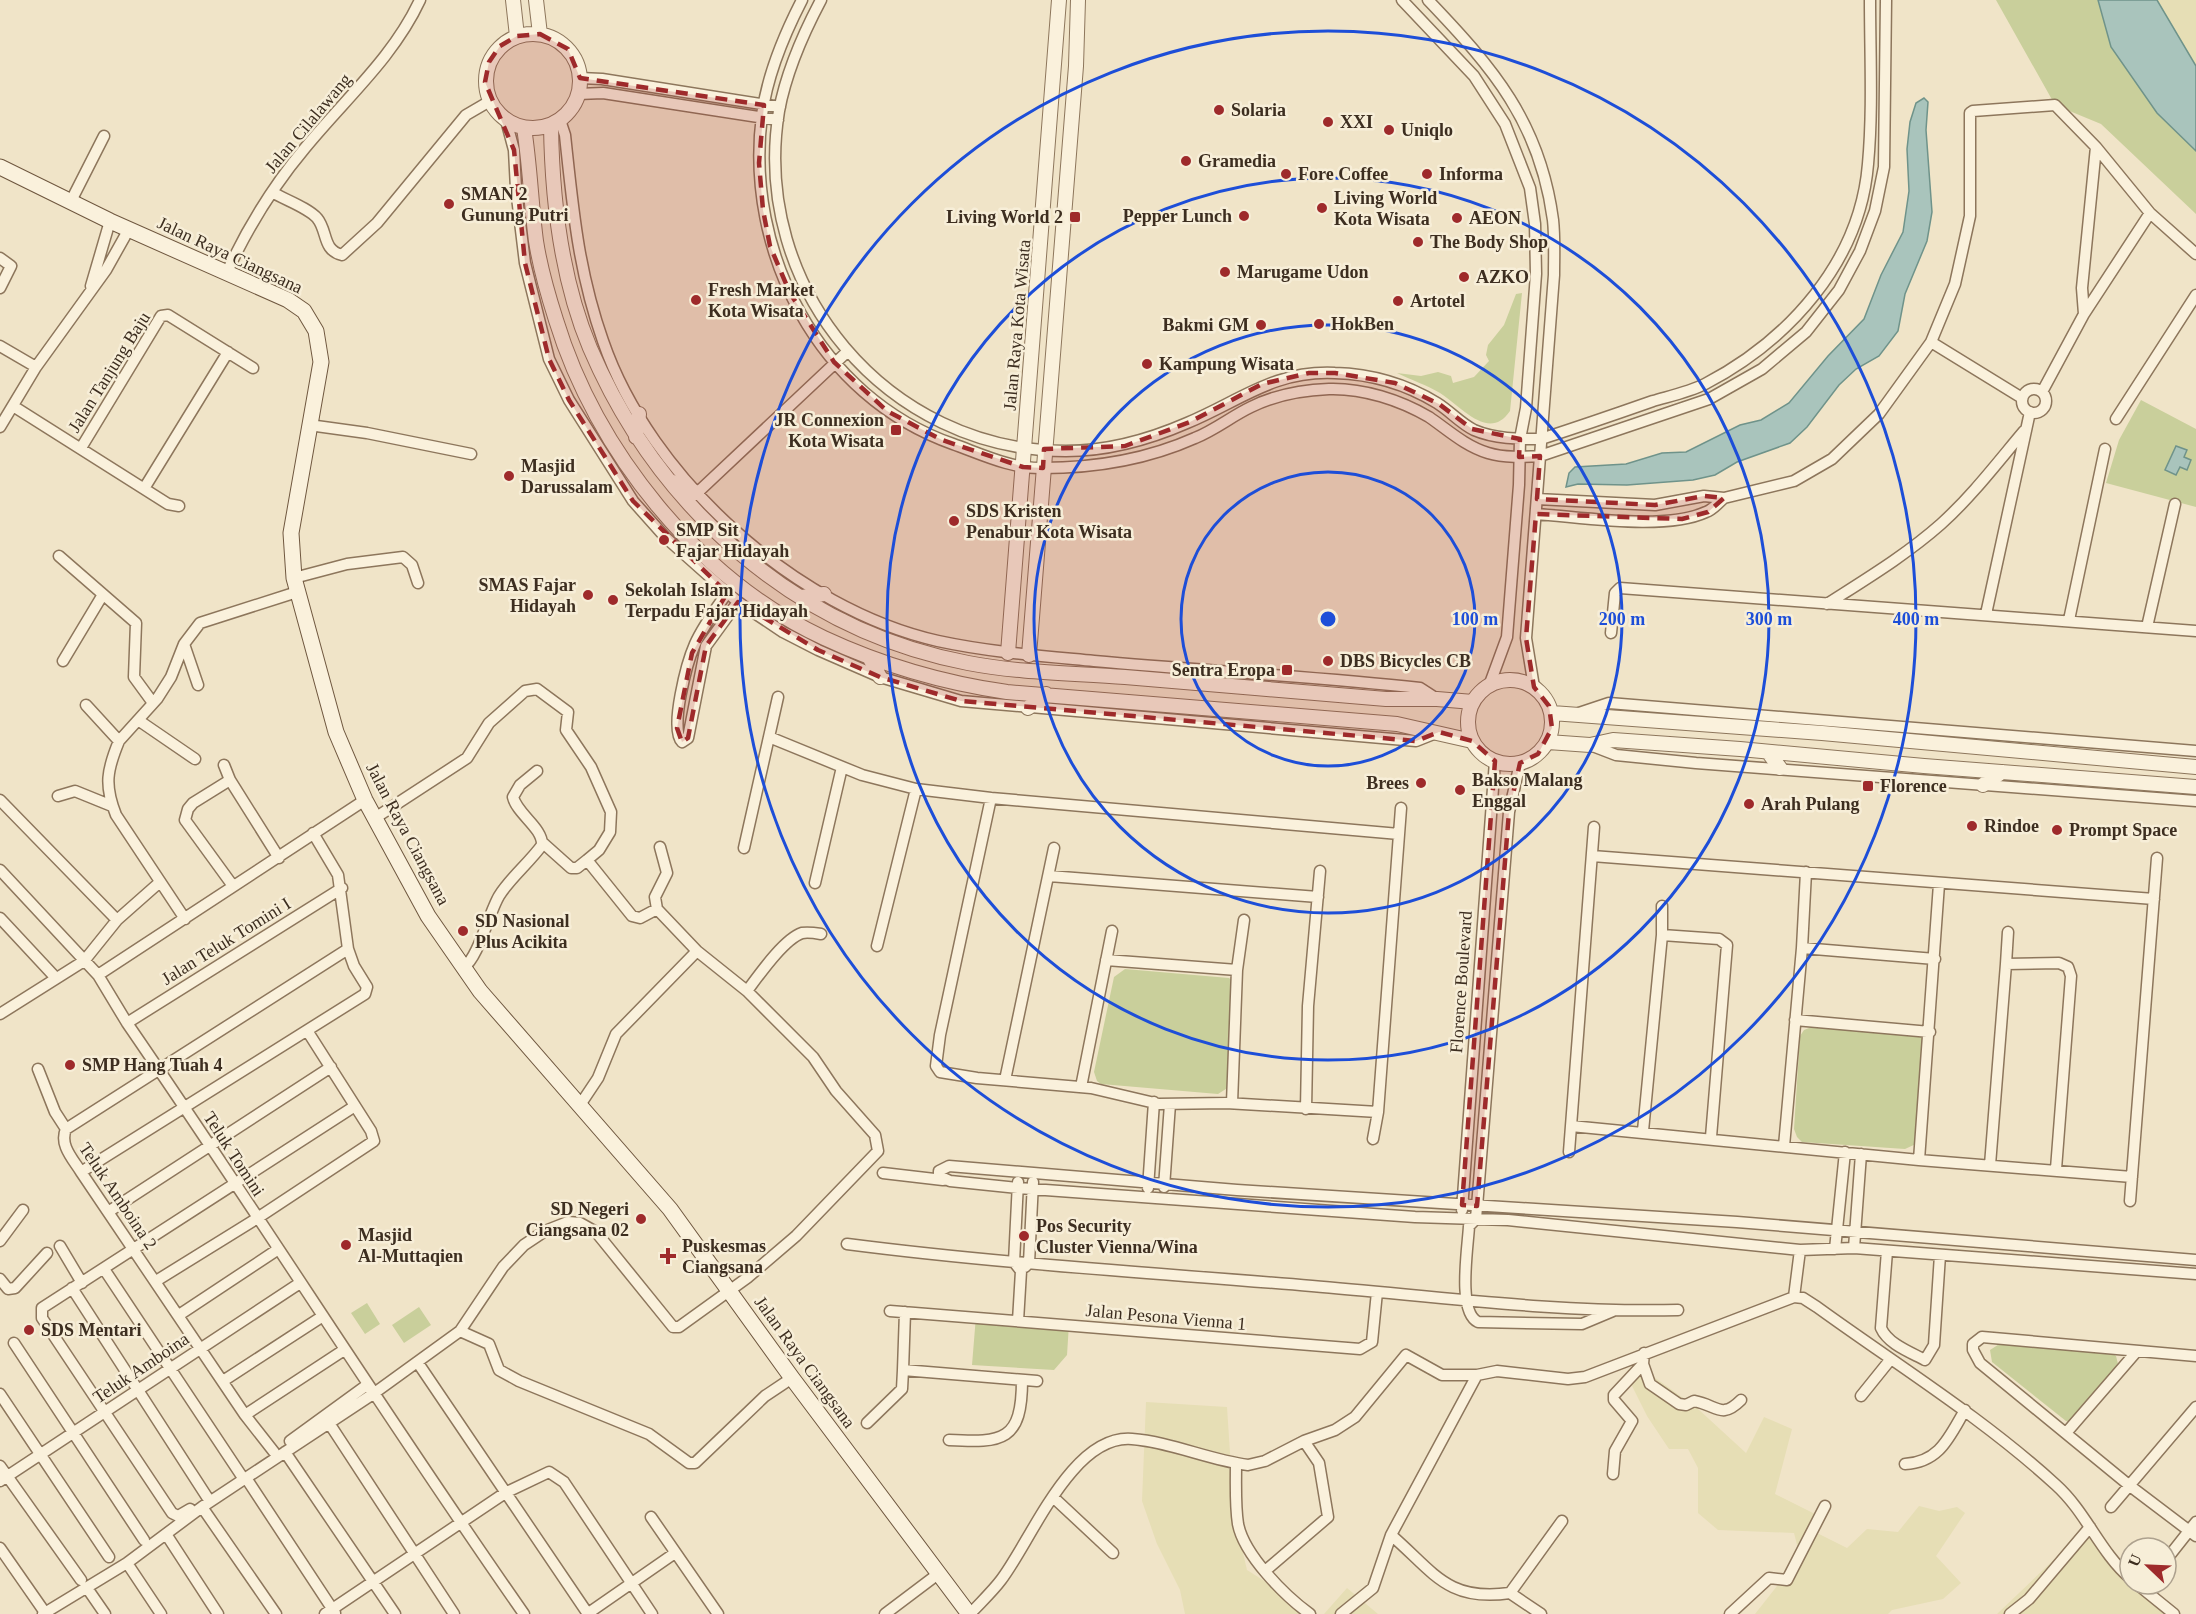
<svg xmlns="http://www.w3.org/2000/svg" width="2196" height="1614" viewBox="0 0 2196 1614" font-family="'Times New Roman',serif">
	<rect width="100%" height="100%" fill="#f0e4c8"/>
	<path fill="#e6deb5" d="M2157,0H2196V66L2193,62Z
		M1640,1367L1697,1408L1746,1453L1764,1417L1792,1429L1775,1494L1817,1515L1815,1532L1847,1548L1867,1529L1898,1532L1919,1506L1939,1511L1957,1507L1965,1513L1936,1556L1961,1583L1943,1599L1892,1610L1888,1614H1755L1800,1557L1794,1533L1718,1530L1698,1513V1468L1688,1449H1669L1647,1416L1631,1384Z
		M1146,1402L1227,1407L1234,1514L1247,1570L1317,1614H1185L1180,1590L1157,1544L1142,1501Z
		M2088,1527L2130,1579V1584H2137L2175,1614H1997Z
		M1347,1588L1378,1614H1324Z"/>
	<path fill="#c9cf9b" d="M1996,0H2098L2111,47L2157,113L2196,151V214L2101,124L2055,105Z
		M1522,293L1510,411C1489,442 1462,407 1440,393C1427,385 1411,380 1397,373L1421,376L1438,372L1451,376L1453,383L1474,377L1489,361L1486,355L1488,345L1504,325L1516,294Z
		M2141,400L2196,429V507L2106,483L2119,440Z
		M1125,969L1229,978L1235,983L1229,1087L1218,1094L1101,1084L1097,1081L1094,1072L1114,977Z
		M1814,1026L1924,1036L1918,1143L1905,1149L1802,1142L1797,1137L1794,1129L1800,1036L1804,1030Z
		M367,1303L380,1324L365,1334L351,1313Z
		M419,1307L431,1325L404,1343L392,1325Z
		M976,1316L1069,1324L1067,1355L1054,1370L972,1365Z
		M2001,1343L2110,1352L2116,1356L2119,1368L2073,1423L2066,1421L1992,1362L1990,1350Z"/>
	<path fill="#a9c4bc" stroke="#6f938a" stroke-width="1.5" d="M2098,0H2157L2196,66V151L2157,113L2111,47Z
		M1924,98L1928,102L1926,130L1932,212L1927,241L1905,294L1898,331L1879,356L1856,369L1839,385L1807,427L1790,443L1737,462L1715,475L1693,480L1627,485L1578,484L1566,487L1569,473L1575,467L1626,464L1662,453L1686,452L1740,425L1761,420L1789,403L1828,356L1864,319L1881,275L1903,232L1909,191L1907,149L1910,122L1916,103Z
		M2176,446L2187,450L2184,457L2191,460L2187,470L2180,467L2176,475L2165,470Z"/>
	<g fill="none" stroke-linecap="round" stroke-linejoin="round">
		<g stroke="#8d765c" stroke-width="13">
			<path id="minor" d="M802,0C784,35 767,76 762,115C744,252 819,397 953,444C981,454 1012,469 1042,468C1094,468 1148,459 1195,438C1215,430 1232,416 1251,407C1275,395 1303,390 1329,389C1363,388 1400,400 1429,417C1448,430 1465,446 1488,453C1504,458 1523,457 1540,456L1709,399L1762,369L1806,332L1839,290L1860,251L1875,211L1884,167L1886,0
				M821,0C803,34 786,73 779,111C750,288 888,451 1066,451C1109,451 1148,440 1187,423C1240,401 1274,370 1335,373C1372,374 1406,384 1437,403C1450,411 1460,423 1474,430C1495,439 1518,439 1541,439C1578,427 1616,414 1653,401C1670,396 1689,392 1705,384C1789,340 1860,262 1868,164C1873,110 1870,54 1870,0
				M1402,0L1474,76L1505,124L1530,188L1535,224L1536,274L1526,408L1520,439L1519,485L1507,637L1489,686
				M1428,0C1493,68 1540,122 1553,220C1555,238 1554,257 1554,275L1526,638L1534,687
				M580,78L602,79L780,107
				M578,94L603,93L778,120
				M506,120L514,150L516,189L525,263L549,359L569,400L633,501L665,537L738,602L783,632L818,650L880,677L961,701L1416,741L1436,733
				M560,120L565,135C573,209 578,270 603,341C650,478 796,609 938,641C989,652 1042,656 1094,661C1203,671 1312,676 1420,688L1437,699
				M272,192C285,200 307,207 317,218C328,231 322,250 342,255L377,223L466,115L490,101
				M71,201L104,136
				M0,258L11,266L0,288
				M227,272C248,227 273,186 305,148C345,99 393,58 420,0
				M91,286L110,221
				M2084,314L2082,288L2096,147
				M1931,342L2022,398
				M0,346L36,367
				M2022 401a12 12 0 1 1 24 0a12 12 0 1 1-24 0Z
				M2042,392L2084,314L2150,213
				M13,406L168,504L179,506
				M2116,419L2196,295
				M309,425L367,433L471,454
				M0,427L36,367L106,270L129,229
				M81,448L161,316L168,315L253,368
				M145,487L228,352
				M697,493L848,351
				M1724,498L1794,481L1832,459L1879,414L1931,342L1955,284L1970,216V113L1973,111L2055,105L2096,147L2150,213L2196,254
				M1536,514C1582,517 1665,531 1706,512C1713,510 1719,502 1724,498L1704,496L1655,505L1537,499
				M59,556L136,623L134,677L153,703
				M294,578L347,564L403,557L412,565L418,583
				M727,593C715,610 703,626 695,644C687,662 669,729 682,742L688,738L706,646L738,602
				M1827,604C1866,579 1906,555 1941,524C1972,496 1997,463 2024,431
				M1986,614L2030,412
				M2069,620L2105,449
				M2147,627L2175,504
				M1611,633L1615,593L1620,588L2196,631
				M63,661L102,596
				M198,685L184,644L200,623L297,592
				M86,705L119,741C107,770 104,785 116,815L185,919
				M1579,713L1609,703L2196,751
				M138,720L195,759
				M769,737L862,775L916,789L991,798L1399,834
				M119,741L157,699L171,677L184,644
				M1590,745L1616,755L1696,763L2196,801
				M1520,763L1509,812L1476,1219L1469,1226C1468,1247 1457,1312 1478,1322L1582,1324L1613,1311
				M224,765L230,780L279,858
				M230,780L193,803L188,809L185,820L233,886
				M58,796L75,791L112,806
				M991,798L940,1035L936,1066L940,1072L977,1078L1091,1088L1159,1104L1226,1103L1378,1112
				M0,800L117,920
				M365,800L98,975L127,1023C262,1219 388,1420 524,1614
				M375,818L467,758L489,723L525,691L537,689L568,712L566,730L591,767L611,812L610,832L599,850L587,860L632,916L640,918L657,909L697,951L616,1034L598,1078L580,1105
				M543,843L571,868H577L587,860
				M744,848L778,697
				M1592,856L2154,899
				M0,870L98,975
				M1049,876L1318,897
				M815,883L842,767
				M657,909L655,897L667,873L660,847
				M0,918L55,977
				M1662,935L1719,939L1727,945L1711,1137
				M877,946L916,789
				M1802,948L1935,959
				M1106,960L1237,970
				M2006,964L2008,932
				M464,967C478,958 489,913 499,896C510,878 529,863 542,845C543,828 517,814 513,797L520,785L537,771
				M747,991C759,975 784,939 802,933C808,932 815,933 821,934
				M0,1014L84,961L117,920L160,882
				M1795,1020L1930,1032
				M127,1023L342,888
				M38,1069L55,1112L66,1129
				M1005,1080L1054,848
				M1081,1087L1112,931
				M1232,1103L1237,970L1244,920
				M1306,1109L1308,1006L1320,871
				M1571,1126L1919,1160L2132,1177
				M1643,1131L1662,935V906
				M1373,1139L1378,1112L1401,808
				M1784,1146L1802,948L1806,872
				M1569,1152L1594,827
				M1919,1160L1939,884
				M1990,1165L2006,964L2059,963L2068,967L2071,976L2056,1169
				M81,1172L365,994L367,987L354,966L348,949L338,875L313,833
				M883,1173L943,1180
				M1164,1187L1170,1104
				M1148,1188L1154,1102
				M2130,1201L2157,858
				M1462,1210L1495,761
				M108,1212L331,1067
				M0,1241L23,1210
				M847,1244C1002,1264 1157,1273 1312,1286C1433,1296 1556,1313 1678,1310
				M60,1246L82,1283
				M1854,1248L1861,1154
				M1835,1249L1845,1152
				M1887,1251L1881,1328C1888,1344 1910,1352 1925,1360L1934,1345L1940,1255
				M2196,1260L1737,1222L1237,1190L949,1166L939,1171V1176L950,1181L1018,1188L1415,1217L1508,1220L1800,1250L1854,1248L2196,1274
				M1025,1267L1029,1263L1033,1182
				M104,1269L241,1475
				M0,1279L8,1289L15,1288L47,1253
				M156,1281L256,1219L374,1141L371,1131L308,1032
				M72,1288L207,1497
				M1794,1297L1800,1250
				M890,1311L1360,1349L1372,1342L1377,1292
				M179,1315L277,1250
				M1018,1321L1021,1271L1014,1262L1018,1182
				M460,1331L489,1344L499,1370L519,1381L649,1434L689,1463H695L765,1396L792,1378
				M14,1343L144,1540
				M1644,1353L1643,1364L1650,1384L1679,1404L1686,1405L1694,1401C1717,1405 1721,1420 1741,1400
				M2196,1356L1982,1337L1973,1344V1350L1980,1363L2130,1486L2196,1536
				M418,1363L588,1614
				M903,1370L905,1312
				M223,1381L323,1316
				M0,1394L109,1557
				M1861,1396L1890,1360
				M245,1415L344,1350
				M329,1423L454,1614
				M867,1423L902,1389L903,1370L1037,1381
				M2066,1433L2137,1351
				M949,1440C1003,1443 1022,1441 1022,1380
				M290,1441L367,1385
				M274,1452L245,1415L81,1172C73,1159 59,1145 66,1129L348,949
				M285,1452L395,1614
				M1236,1463C1236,1483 1235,1505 1238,1524C1244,1555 1285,1596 1310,1614
				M1905,1464C1940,1462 1949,1437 1965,1410
				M0,1466L81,1580
				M1613,1474L1615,1451L1632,1421L1614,1400V1395L1643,1364
				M246,1478L335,1613
				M0,1481L300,1283
				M1053,1497L1113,1553
				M202,1507L276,1614
				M2111,1507L2196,1407
				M190,1509L178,1516L172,1513L42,1318V1308L355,1106
				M651,1517L718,1614
				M166,1534L218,1614
				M1391,1535C1434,1572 1447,1602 1510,1593L1562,1521
				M0,1548L46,1614
				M2166,1560L2196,1522
				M127,1563L161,1614
				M1265,1571L1328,1517L1319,1463L1304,1441
				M2137,1584L2174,1614
				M87,1588L105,1614
				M1510,1593L1541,1614
				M43,1614L127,1563L202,1507L373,1394L460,1331L503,1267L524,1245L545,1231L568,1222L580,1223L596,1232L673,1327H679L747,1278L796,1236L878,1151L875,1135L836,1091L813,1057L747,991L697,951
				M325,1614L505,1493L549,1472L564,1482L652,1614
				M587,1614L675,1553
				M885,1614L938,1574
				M970,1614C980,1603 992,1592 1001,1580C1031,1541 1072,1434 1132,1439C1171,1442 1209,1460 1248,1465L1265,1461L1304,1441L1335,1430L1355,1417L1406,1355L1442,1375H1477L1497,1371L1568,1379L1585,1377L1794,1297L1803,1298L1817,1307C1897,1365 1983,1418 2056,1485C2086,1512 2100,1552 2130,1578
				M1341,1614L1373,1588L1391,1535L1477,1375
				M1730,1614L1769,1578L1787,1580L1825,1506
				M2010,1614L2029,1599L2090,1527"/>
		</g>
		<g stroke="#8d765c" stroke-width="16">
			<path id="tertiary" d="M513,0L517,36
				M536,0L540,34
				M486 81a47 47 0 1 1 94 0a47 47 0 1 1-94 0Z
				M551,125C552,200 561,279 590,348C658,507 795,630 968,663C1020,673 1073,673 1125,677C1212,684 1299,692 1386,699H1437L1473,702
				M524,128C530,165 531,203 536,241C540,267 548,295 556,320C596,451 699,580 824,638C882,665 944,683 1007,692L1397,724L1472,741
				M636,437L639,414
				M670,481L697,493
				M802,597L824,594
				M1008,653L1059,0
				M1029,655L1076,66L1078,0
				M869,657L880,677
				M1468 722a42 42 0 1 1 84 0a42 42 0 1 1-84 0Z
				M1028,708L1046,694
				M1552,713L1822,733L2196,767
				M1548,742L1590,745L1613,740L1740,749L1924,766L2196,787
				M1768,752L1780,768
				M1983,785L2002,772"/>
		</g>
		<g stroke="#6f573f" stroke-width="17">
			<path id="secondary" d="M0,167L110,221L288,300L304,311L316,331L321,362L291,533L294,578L336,732L365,800L428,916L480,991L670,1209L792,1378L969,1614"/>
		</g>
		<use href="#minor" stroke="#faf1dc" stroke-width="10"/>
		<use href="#tertiary" stroke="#faf1dc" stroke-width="14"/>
		<use href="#secondary" stroke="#faf1dc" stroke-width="15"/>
	</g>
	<path fill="#9e2a2b" fill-opacity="0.2" stroke="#9e2a2b" stroke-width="4.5" stroke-dasharray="12 8" stroke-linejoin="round" d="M540,34L568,49L580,78L764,105L759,163L763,210L770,246L790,293L834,362L887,411L942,440L1023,467L1043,468L1044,449L1125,446L1190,422L1262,384L1309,373H1335L1395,383L1439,404L1472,429L1520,439L1519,457L1540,456L1537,499L1655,505L1704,496L1724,498L1708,512L1682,519L1536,514L1526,638L1534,687L1549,706L1552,728L1538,754L1520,763L1509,812L1477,1206L1462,1205L1495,761L1472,741L1439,732L1416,741L961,701L880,677L818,650L738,602L706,646L688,738L682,742L677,728L692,653L727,593L633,501L569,400L549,359L525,263L514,150L485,82L489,62L500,46L517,36Z"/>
	<g fill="none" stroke="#1d4ed8" stroke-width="3">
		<circle cx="1328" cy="619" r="147"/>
		<circle cx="1328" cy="619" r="294"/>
		<circle cx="1328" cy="619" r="441"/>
		<circle cx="1328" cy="619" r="588"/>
	</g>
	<g fill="#9e2a2b" stroke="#f7eed8" stroke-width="2">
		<circle cx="1219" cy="110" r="6"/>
		<circle cx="1328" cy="122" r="6"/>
		<circle cx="1389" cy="130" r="6"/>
		<circle cx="1186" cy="161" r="6"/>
		<circle cx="1286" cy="174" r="6"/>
		<circle cx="1427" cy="174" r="6"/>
		<circle cx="449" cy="204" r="6"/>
		<circle cx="1322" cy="208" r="6"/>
		<circle cx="1244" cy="216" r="6"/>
		<rect x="1069" y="211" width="12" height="12" rx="3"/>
		<circle cx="1457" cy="218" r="6"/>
		<circle cx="1418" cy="242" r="6"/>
		<circle cx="1225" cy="272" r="6"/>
		<circle cx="1464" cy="277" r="6"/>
		<circle cx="696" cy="300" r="6"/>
		<circle cx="1398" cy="301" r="6"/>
		<circle cx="1319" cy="324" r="6"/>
		<circle cx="1261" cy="325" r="6"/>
		<circle cx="1147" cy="364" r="6"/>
		<rect x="890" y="424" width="12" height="12" rx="3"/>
		<circle cx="509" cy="476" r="6"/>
		<circle cx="954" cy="521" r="6"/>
		<circle cx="664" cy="540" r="6"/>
		<circle cx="588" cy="595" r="6"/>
		<circle cx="613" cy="600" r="6"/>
		<circle cx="1328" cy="661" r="6"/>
		<rect x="1281" y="664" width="12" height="12" rx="3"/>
		<circle cx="1421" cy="783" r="6"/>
		<rect x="1862" y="780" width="12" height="12" rx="3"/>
		<circle cx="1460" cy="790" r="6"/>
		<circle cx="1749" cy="804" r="6"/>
		<circle cx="1972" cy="826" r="6"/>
		<circle cx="2057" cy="830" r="6"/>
		<circle cx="463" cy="931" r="6"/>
		<circle cx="70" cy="1065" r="6"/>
		<circle cx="641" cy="1219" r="6"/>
		<circle cx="1024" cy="1236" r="6"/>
		<circle cx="346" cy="1245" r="6"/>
		<path d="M665 1247h6v6h6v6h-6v6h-6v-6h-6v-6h6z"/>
		<circle cx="29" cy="1330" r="6"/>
	</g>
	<g text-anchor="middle" stroke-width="5" stroke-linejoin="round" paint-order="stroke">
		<g font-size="18" font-weight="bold" fill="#3d2e20" stroke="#f7eed8" text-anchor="start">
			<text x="1231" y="116">Solaria</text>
			<text x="1340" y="128">XXI</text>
			<text x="1401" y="136">Uniqlo</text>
			<text x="1198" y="167">Gramedia</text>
			<text x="1298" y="180">Fore Coffee</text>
			<text x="1439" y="180">Informa</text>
			<text x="461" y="200">SMAN 2<tspan x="461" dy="21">Gunung Putri</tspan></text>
			<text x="1334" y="204">Living World<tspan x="1334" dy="21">Kota Wisata</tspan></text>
			<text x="1232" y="222" text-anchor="end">Pepper Lunch</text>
			<text x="1063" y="223" text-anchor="end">Living World 2</text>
			<text x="1469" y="224">AEON</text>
			<text x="1430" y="248">The Body Shop</text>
			<text x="1237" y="278">Marugame Udon</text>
			<text x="1476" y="283">AZKO</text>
			<text x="708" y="296">Fresh Market<tspan x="708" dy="21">Kota Wisata</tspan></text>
			<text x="1410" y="307">Artotel</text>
			<text x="1331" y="330">HokBen</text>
			<text x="1249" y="331" text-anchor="end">Bakmi GM</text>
			<text x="1159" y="370">Kampung Wisata</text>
			<text x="884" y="426" text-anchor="end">JR Connexion<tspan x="884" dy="21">Kota Wisata</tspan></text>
			<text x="521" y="472">Masjid<tspan x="521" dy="21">Darussalam</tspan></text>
			<text x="966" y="517">SDS Kristen<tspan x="966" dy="21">Penabur Kota Wisata</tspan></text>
			<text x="676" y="536">SMP Sit<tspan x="676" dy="21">Fajar Hidayah</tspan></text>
			<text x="576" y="591" text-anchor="end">SMAS Fajar<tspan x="576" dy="21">Hidayah</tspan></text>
			<text x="625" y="596">Sekolah Islam<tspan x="625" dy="21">Terpadu Fajar Hidayah</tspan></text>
			<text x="1340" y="667">DBS Bicycles CB</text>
			<text x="1275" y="676" text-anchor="end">Sentra Eropa</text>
			<text x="1472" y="786">Bakso Malang<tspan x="1472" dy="21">Enggal</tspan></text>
			<text x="1409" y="789" text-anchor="end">Brees</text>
			<text x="1880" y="792">Florence</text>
			<text x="1761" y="810">Arah Pulang</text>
			<text x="1984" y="832">Rindoe</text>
			<text x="2069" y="836">Prompt Space</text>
			<text x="475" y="927">SD Nasional<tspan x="475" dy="21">Plus Acikita</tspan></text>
			<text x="82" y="1071">SMP Hang Tuah 4</text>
			<text x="629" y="1215" text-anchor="end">SD Negeri<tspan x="629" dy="21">Ciangsana 02</tspan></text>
			<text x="1036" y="1232">Pos Security<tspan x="1036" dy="21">Cluster Vienna/Wina</tspan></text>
			<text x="358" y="1241">Masjid<tspan x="358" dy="21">Al-Muttaqien</tspan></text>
			<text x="682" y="1252">Puskesmas<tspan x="682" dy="21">Ciangsana</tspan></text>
			<text x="41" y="1336">SDS Mentari</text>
		</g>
		<g font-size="18" fill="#3d2e20" stroke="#f7eed8">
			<text transform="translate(308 123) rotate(-50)" y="6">Jalan Cilalawang</text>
			<text transform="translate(230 255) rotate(25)" y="6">Jalan Raya Ciangsana</text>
			<text transform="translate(1017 325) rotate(-85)" y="6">Jalan Raya Kota Wisata</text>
			<text transform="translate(109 372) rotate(-58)" y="6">Jalan Tanjung Baju</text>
			<text transform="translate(408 834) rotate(62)" y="6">Jalan Raya Ciangsana</text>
			<text transform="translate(226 941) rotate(-32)" y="6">Jalan Teluk Tomini I</text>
			<text transform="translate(1461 982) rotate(-86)" y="6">Florence Boulevard</text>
			<text transform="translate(234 1154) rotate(57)" y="6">Teluk Tomini</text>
			<text transform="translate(118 1196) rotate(56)" y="6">Teluk Amboina 2</text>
			<text transform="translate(1166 1317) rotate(5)" y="6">Jalan Pesona Vienna 1</text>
			<text transform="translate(805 1362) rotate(54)" y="6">Jalan Raya Ciangsana</text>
			<text transform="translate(141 1368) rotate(-34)" y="6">Teluk Amboina</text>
		</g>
	</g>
	<circle cx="1328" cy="619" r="9" fill="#1d4ed8" stroke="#f7eed8" stroke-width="3"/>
	<g font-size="18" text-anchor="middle" font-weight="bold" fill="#1d4ed8" stroke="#f7eed8" stroke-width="5" stroke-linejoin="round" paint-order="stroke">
		<text x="1475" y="625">100 m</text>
		<text x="1622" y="625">200 m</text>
		<text x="1769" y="625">300 m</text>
		<text x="1916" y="625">400 m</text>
	</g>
	<g transform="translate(2148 1566) rotate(293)"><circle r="28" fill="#f7eed8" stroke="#ada18e" stroke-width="1.5"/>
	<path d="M0-4.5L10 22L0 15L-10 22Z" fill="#9e2a2b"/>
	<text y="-9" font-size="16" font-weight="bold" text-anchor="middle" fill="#3d2e20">U</text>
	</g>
</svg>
